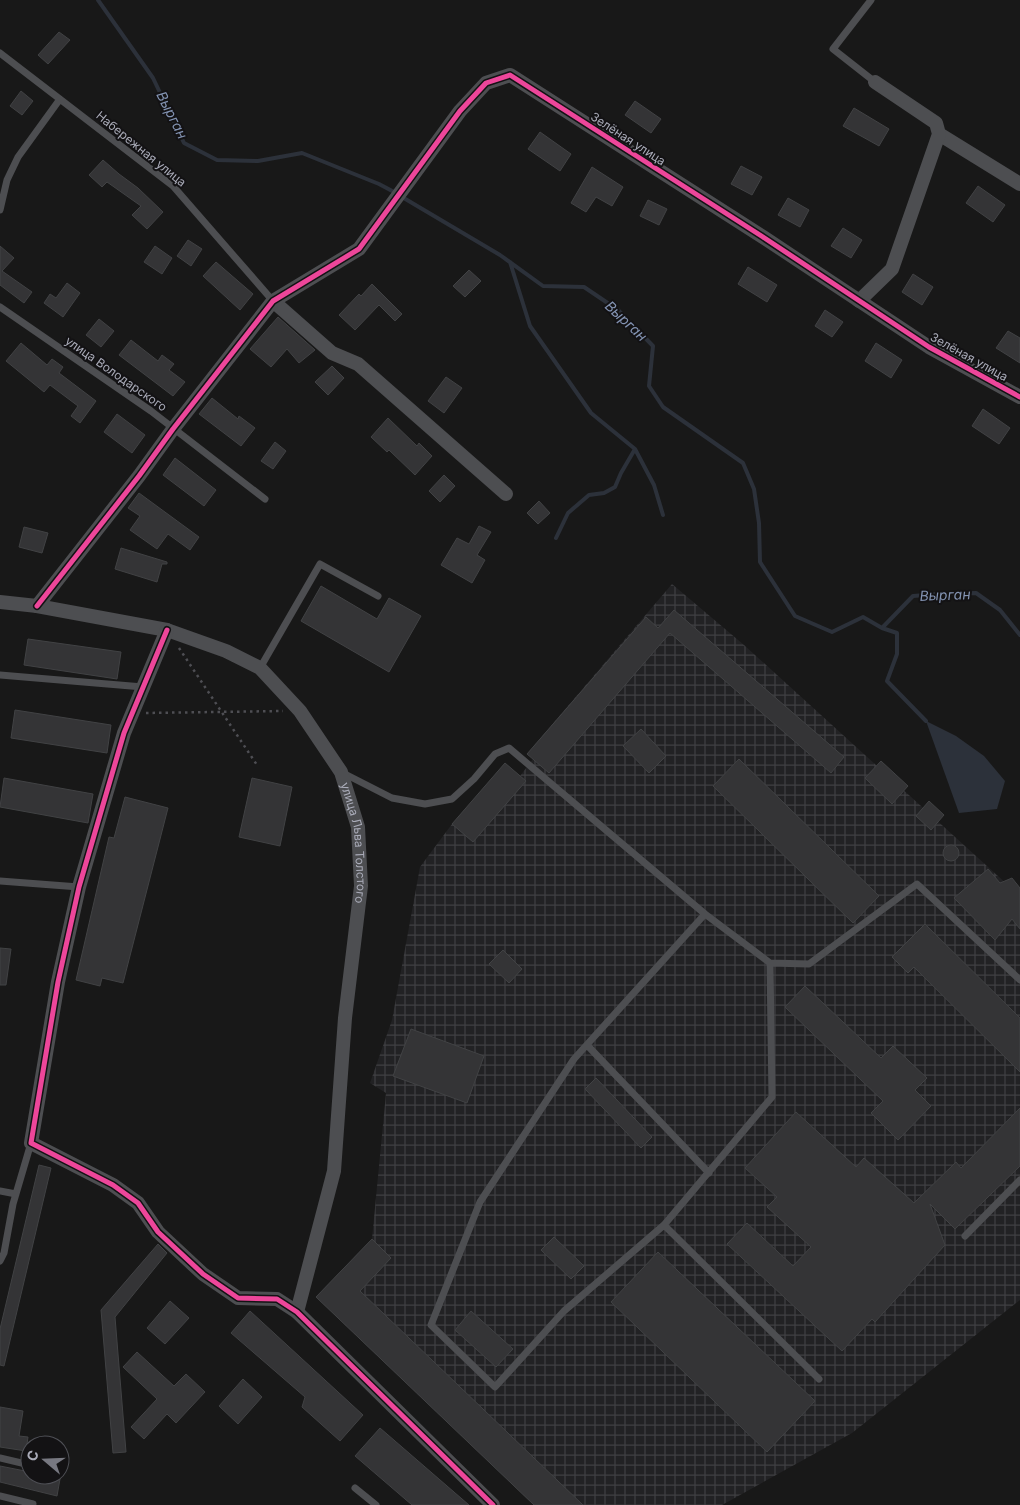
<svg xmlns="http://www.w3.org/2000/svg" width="1020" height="1505" viewBox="0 0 1020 1505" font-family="Inter,sans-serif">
	<defs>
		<pattern id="industrial-grid" width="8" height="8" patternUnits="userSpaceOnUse" patternTransform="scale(1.25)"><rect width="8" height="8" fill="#222224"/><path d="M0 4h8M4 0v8" fill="none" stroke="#3f3f42"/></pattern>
	</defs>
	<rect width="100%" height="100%" fill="#181818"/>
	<path fill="url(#industrial-grid)" d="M672,584L744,645L1020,896V1300L852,1433L722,1505H534L316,1297L372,1239L386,1093L370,1083L392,1020L420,867L452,824L520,776L533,759L527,754Z"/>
	<path fill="#2c313a" d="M926,721L956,736L984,756L1005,781L997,809L959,813Z"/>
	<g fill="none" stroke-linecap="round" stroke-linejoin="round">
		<path stroke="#2c313a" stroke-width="4" d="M98,0L153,78L184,143L217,160L258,161L302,153L379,184L396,193
			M402,197L500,255L543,286L584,287L618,310L653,346L649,386L663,407L743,463L754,489L759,523L760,562L795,616L832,632L863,617L882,628L913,596L938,594L976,593L1000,610L1020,635
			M510,262L530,326L591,413L635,449L654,485L663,515
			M556,538L568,513L589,495L604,493L615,487L621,473L635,449
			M882,628L897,633V654L887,681L926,721"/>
	</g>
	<path fill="#343436" stroke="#414244" d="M59,32L70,40L48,64L38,55Z
		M21,91L33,101L22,115L10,106Z
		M635,101L661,119L651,133L625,115Z
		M854,108L889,129L879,146L843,126Z
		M540,132L571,154L560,171L528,149Z
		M103,160L119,174L138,188L163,212L147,229L132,215L141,206L107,182L102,187L89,175Z
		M741,166L762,177L752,195L731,184Z
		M592,167L623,187L612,206L596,197L586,212L571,203Z
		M978,186L1005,205L993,222L966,203Z
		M788,198L809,210L800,227L778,215Z
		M648,200L667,209L659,225L640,216Z
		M843,228L862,240L851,258L831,246Z
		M188,240L202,249L191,266L177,256Z
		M0,246L14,258L2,271L32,292L24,303L0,285Z
		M155,246L172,258L162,274L144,262Z
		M216,262L253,294L240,310L203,276Z
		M748,267L777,285L767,302L738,284Z
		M469,270L481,281L465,297L453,286Z
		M913,274L933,287L922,305L902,292Z
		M67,283L80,293L63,317L44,303L50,294L56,298Z
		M372,284L402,314L395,321L379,305L355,330L339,315L359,294L361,296Z
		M825,310L843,322L832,337L815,326Z
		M278,317L315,350L299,363L287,349L271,367L250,349Z
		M99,319L114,331L101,347L86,335Z
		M1008,331L1020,338V363L996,348Z
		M131,340L158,361L162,355L174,364L169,370L185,382L173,396L119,355Z
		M21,343L47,365L52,359L63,367L59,373L96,401L80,423L71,416L78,406L50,385L44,392L6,361Z
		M876,343L902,360L891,378L865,361Z
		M332,366L344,378L328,395L315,382Z
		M446,377L462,388L444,413L428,401Z
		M212,398L238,419L239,416L255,428L241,446L199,414Z
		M983,409L1010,428L999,444L972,426Z
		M117,414L145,435L132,453L104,432Z
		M388,418L417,446L419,443L432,456L415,475L389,450L387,452L371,437Z
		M275,442L286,451L273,469L261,461Z
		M175,458L216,490L204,506L163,475Z
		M444,475L455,486L440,502L429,491Z
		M139,493L199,537L190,550L168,534L157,549L130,530L140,516L128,508Z
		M539,501L550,513L538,524L527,513Z
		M479,526L491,532L477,555L485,560L472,583L441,565L457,538L469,544Z
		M24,527L48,533L42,553L19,547Z
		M121,548L167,562V564H162L157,582L115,569Z
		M321,586L377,619L389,598L421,616L389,672L301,621Z
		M674,610L844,757L831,773L670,633L549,773L527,754L646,617L658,628Z
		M28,639L121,652L117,679L24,665Z
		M15,710L111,725L107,753L11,738Z
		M641,729L666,756L649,773L623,746Z
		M739,759L879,896L853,923L713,786Z
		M881,761L908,786L892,804L865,778Z
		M505,763L526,781L473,842L452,824Z
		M4,778L93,794L88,823L0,807Z
		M252,778L292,787L280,846L239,837Z
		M125,797L168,808L123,983L102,978L100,986L76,980L109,837L114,838Z
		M929,801L944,815L931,830L916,816Z
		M943 853a8 8 0 1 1 16 0a8 8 0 1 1-16 0Z
		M988,869L1000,883L1012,878L1020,888V929L1012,919L995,940L954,898Z
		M925,924L1020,1018V1072L914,967L908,973L892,957Z
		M0,948L11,949L6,985H0Z
		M503,950L522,969L509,983L489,964Z
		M805,986L881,1058L893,1046L927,1078L915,1090L931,1106L898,1140L871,1113L883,1101L785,1007Z
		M411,1029L484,1056L467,1103L393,1076Z
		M596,1078L652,1137L641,1148L585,1089Z
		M1020,1108V1166L955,1229L930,1204L945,1245L875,1322L872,1319L842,1351L727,1244L747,1223L793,1266L811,1247L767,1207L777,1197L745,1168L796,1112L856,1167L864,1158L914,1203L956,1162L961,1168Z
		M39,1165L51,1168L4,1366L0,1365V1329Z
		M554,1237L584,1266L571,1279L541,1250Z
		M372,1239L391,1258L360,1291L583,1505H534L316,1297Z
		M158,1244L167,1253L115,1317L126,1452L113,1453L101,1310Z
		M658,1252L815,1401L767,1452L611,1302Z
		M170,1301L189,1318L165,1344L147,1328Z
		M250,1311L363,1415L340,1441L302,1407L305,1397L231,1333Z
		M471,1311L513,1349L496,1367L455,1330Z
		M137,1352L174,1386L186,1374L205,1392L176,1423L167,1414L144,1439L131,1427L157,1399L123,1367Z
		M243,1379L262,1397L238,1424L219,1406Z
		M0,1407L23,1411L19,1436L28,1437L26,1451L0,1447Z
		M380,1428L469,1505H412L355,1456Z
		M0,1466L30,1472V1475H41L60,1479L57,1496L0,1482Z"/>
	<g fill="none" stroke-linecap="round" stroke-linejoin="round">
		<path stroke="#4e4e53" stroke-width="2.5" stroke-dasharray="2.5 4" stroke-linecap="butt" d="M179,648L257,765
			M146,713L283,711"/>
		<path stroke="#4d4e51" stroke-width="7" d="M871,0L833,49L875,82
			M0,53L173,186L273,301
			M0,210L7,180L18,157L60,99
			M0,307L151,411L265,499
			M260,668L320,564L378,596
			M0,675L143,687
			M341,772L392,798L425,804L452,799L474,779L495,754L509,748L705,914L770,963L772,1097L664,1225L564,1311L495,1387L431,1325L480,1202L574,1059L705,914
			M0,881L79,887
			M770,963L809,964L917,884L1020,980
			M587,1045L709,1173
			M0,1191L16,1194
			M664,1225L819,1379
			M965,1236L1020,1180
			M0,1261L4,1253L13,1204L31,1143
			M0,1458L30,1465
			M355,1488L376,1505
			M0,1496L33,1504"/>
		<g stroke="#4d4e51" stroke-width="14">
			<path d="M939,134L1020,184"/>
			<path d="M273,301L332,353L358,364L506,494"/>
			<path d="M859,301L892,269L939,134L936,123L875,82"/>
			<path id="s1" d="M0,602L37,606L167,630L226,651L260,668L300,711L341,772L358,827L361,886L345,1018L334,1171L297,1312"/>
			<path d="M37,606L139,476L173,429L273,301L359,249L460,111L486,83L510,75L763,237L929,347L1020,397"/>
			<path d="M167,630L124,733L79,887L58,982L31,1143L113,1185L138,1203L158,1232L203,1274L238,1298L277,1299L297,1312L493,1505"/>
		</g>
		<g stroke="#131214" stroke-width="8">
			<path id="cycleway" d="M37,606L139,476L173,429L273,301L359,249L460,111L486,83L510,75L763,237L929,347L1020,397
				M167,630L124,733L79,887L58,982L31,1143L113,1185L138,1203L158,1232L203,1274L238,1298L277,1299L297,1312L493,1505"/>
		</g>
		<use href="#cycleway" stroke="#ed469a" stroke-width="5"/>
	</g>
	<g text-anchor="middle" stroke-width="4" stroke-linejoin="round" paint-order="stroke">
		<g font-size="12" fill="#aaacb9" stroke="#131214">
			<text transform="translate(628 139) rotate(33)" y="4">Зелёная улица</text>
			<text transform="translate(141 149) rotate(39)" y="4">Набережная улица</text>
			<text transform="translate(969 357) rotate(29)" y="4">Зелёная улица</text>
			<text transform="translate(116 374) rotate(35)" y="4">улица Володарского</text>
			<text dy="4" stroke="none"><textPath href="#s1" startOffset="475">улица Льва Толстого</textPath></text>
		</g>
		<g font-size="14" font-style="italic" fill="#8393b2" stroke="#131214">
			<text transform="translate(172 115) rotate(63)" y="5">Вырган</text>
			<text transform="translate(626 321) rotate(43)" y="5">Вырган</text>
			<text transform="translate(945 595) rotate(-2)" y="5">Вырган</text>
		</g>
	</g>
	<g transform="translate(45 1460) rotate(289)"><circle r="24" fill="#131214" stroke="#4f5056"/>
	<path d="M0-4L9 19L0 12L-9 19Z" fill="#777881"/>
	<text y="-8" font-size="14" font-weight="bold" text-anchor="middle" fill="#aaacb9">С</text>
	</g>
</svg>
